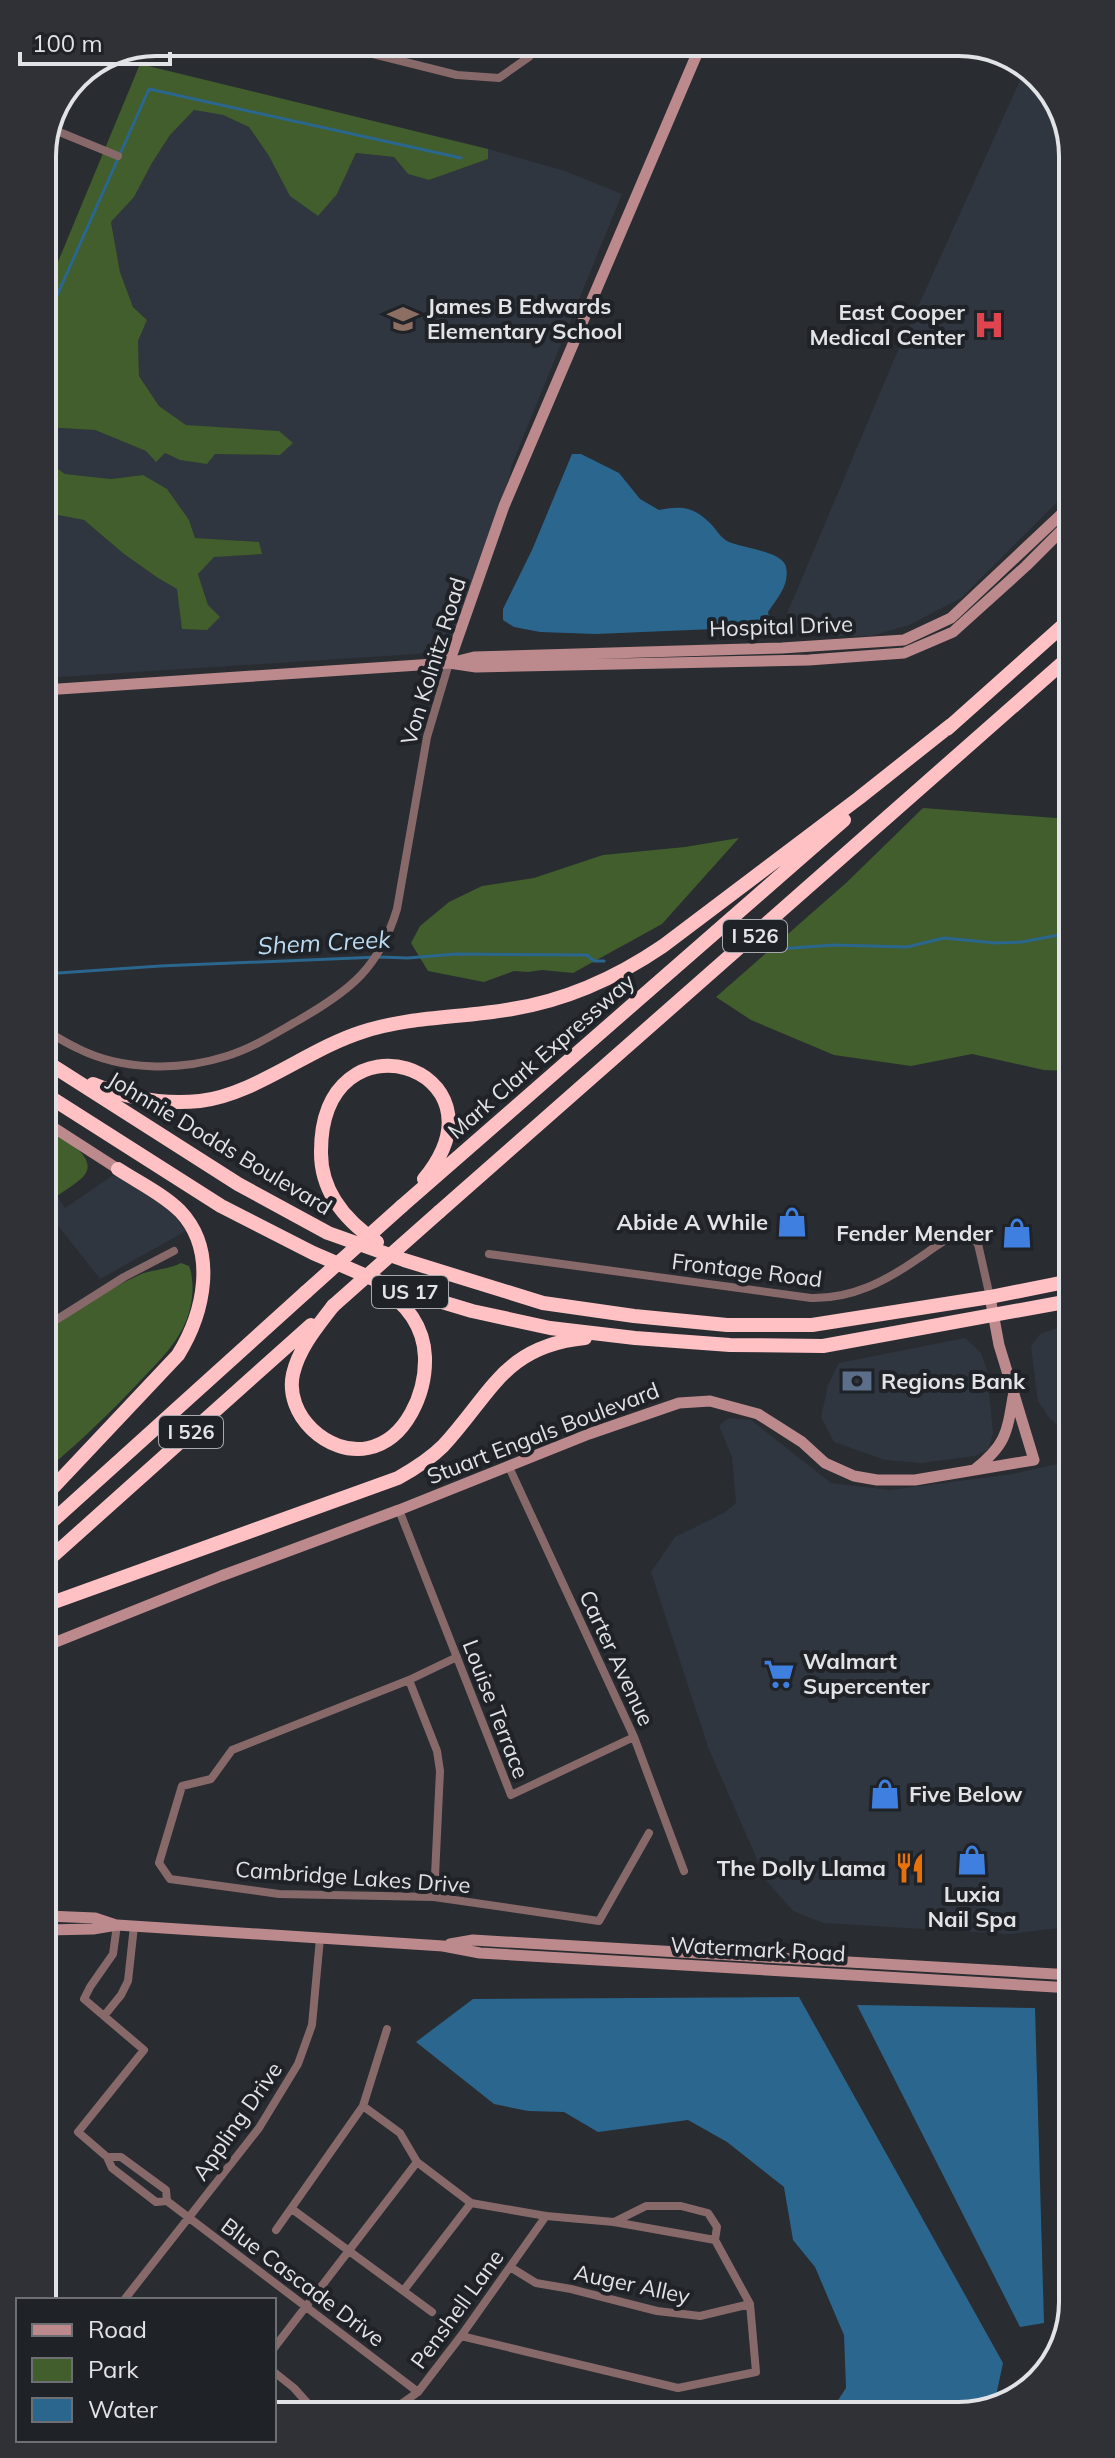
<svg xmlns="http://www.w3.org/2000/svg" width="1115" height="2458" viewBox="0 0 1115 2458" font-family="Mulish,sans-serif">
	<rect width="100%" height="100%" fill="#292c31"/>
	<path fill="#2f3640" d="M1027,65L1067,119L1068,491L961,598L909,625L871,636H824L781,628L893,362Z
		M194,110L223,115L249,127L269,156L337,194L356,153L394,157L408,174L429,180L488,159V149L565,171L622,194L511,467L510,476L452,637L440,650L417,654L44,678L43,477L56,486L59,515L84,520L124,554L158,578L177,589L181,605H208L198,573L214,556L261,554L258,542L195,538L189,520L143,475L111,479L65,474L43,458V427L95,430L146,451L165,453L180,460L215,454L280,455L186,425L159,406L139,376L138,341L147,320L133,307L120,272L111,222L134,197L152,163L170,135Z
		M112,1176L122,1177L164,1203L186,1231L100,1279L56,1223V1215L45,1222V1178L65,1208Z
		M1070,1323V1426L1060,1427L1050,1419L1038,1401L1031,1346L1040,1334Z
		M965,1338L981,1353L987,1370L993,1433L989,1449L975,1456L921,1463L885,1460L834,1442L821,1417L828,1385L839,1363Z
		M728,1418L751,1420L831,1483L890,1490L1012,1474L1071,1461L1072,1922L1058,1928L1009,1934L823,1923L793,1911L766,1880L708,1747L651,1572L675,1537L724,1513L736,1503L732,1457L719,1426Z"/>
	<path fill="#415e2c" d="M140,64L488,149V159L429,180L408,174L394,157L356,153L337,194L318,216L290,196L269,156L249,127L223,115L194,110L170,135L152,163L134,197L111,222L120,272L133,307L147,320L138,341L139,376L159,406L186,425L279,431L293,443L280,455L215,454L207,464L180,460L165,453L156,462L146,451L95,430L43,427V298Z
		M43,458L65,474L111,479L143,475L167,489L189,520L195,538L259,542L262,554L214,557L198,574L208,605L220,617L207,630L182,629L177,589L158,578L124,554L84,520L58,515L56,486L43,477Z
		M923,808L1069,819V1071L1044,1070L972,1054L911,1066L834,1055L751,1020L716,997L846,883Z
		M739,838L662,924L573,973L542,970L528,972L514,971L484,982L428,971L411,943L420,926L449,902L482,886L534,878L603,855L685,847Z
		M45,1128C58,1137 102,1156 83,1177C76,1184 65,1190 57,1196L45,1178Z
		M181,1263L189,1266C195,1281 193,1305 186,1321C177,1344 158,1362 141,1380C111,1412 80,1442 46,1470L45,1332C76,1312 105,1290 139,1275C152,1269 168,1270 181,1263Z"/>
	<path fill="#2b668e" d="M572,454H581L619,473L640,499L659,510C682,506 692,506 710,523C716,529 720,537 727,541C741,548 783,551 786,567C790,585 777,598 768,612L770,624L761,628L746,630L714,629L596,634L540,632L514,627L503,620V609L532,550Z
		M799,1997L1003,2363L993,2410L831,2411L846,2388L844,2335L815,2267L793,2240L784,2187L727,2142L688,2120L598,2132L564,2112L528,2111L494,2104L416,2042L473,1999Z
		M857,2005L1035,2008L1044,2323L1020,2327Z"/>
	<g fill="none" stroke-linecap="round" stroke-linejoin="round">
		<path stroke="#2b668e" stroke-width="3" d="M43,327L149,89L461,158
			M764,950L834,945L907,947L944,938L995,943L1022,942L1069,933
			M44,974L160,966L379,957L408,958L456,954L587,955L594,961H604"/>
		<path stroke="#88696a" stroke-width="8" d="M325,42L457,75L499,78L529,57L540,42
			M52,129L118,156
			M45,1030C55,1036 66,1043 77,1048C122,1071 180,1071 227,1056C253,1048 276,1033 299,1020C351,990 379,968 397,909L427,737L449,663
			M489,1254L811,1298C852,1299 886,1281 919,1258C930,1251 943,1239 956,1236C965,1234 972,1238 978,1244L990,1297
			M45,1327L124,1277L174,1251
			M508,1465L634,1737L684,1871
			M399,1510L511,1795L634,1737
			M457,1657L409,1680L232,1750L211,1779L182,1786L159,1863L170,1879L279,1894L434,1897L599,1921L649,1833
			M409,1680L437,1751L440,1771L434,1897
			M117,1925L113,1954L90,1987L84,1999L144,2050L78,2132L107,2157L112,2168L156,2202L167,2201L418,2392
			M104,2016L121,1995L128,1981L134,1926
			M363,2106L400,2133L417,2162L471,2203L546,2216L614,2222L715,2240L750,2304L756,2372L678,2388L461,2336
			M107,2157H121L166,2190L167,2201
			M292,2209L432,2312
			M614,2222L646,2206H681L708,2213L717,2227L715,2240
			M276,2230L363,2106L387,2029
			M510,2267L536,2283L571,2289L657,2311L700,2316L750,2304
			M404,2290L471,2203
			M124,2300L259,2128L298,2064L312,2025L320,1938
			M274,2348L417,2162
			M274,2372L294,2388L318,2415
			M387,2414L418,2392L461,2336L546,2216"/>
		<path stroke="#bc8a8c" stroke-width="11" d="M454,662L474,657L782,648L904,640L951,618L1068,508
			M449,663L504,506L702,42
			M44,690L449,663L476,667L809,660L904,653L953,632L1026,566L1068,524
			M45,1122L118,1169
			M974,1470C1005,1446 1007,1434 1013,1397
			M46,1646L221,1576L399,1510L589,1434L679,1403L710,1401L758,1414L802,1442L825,1463L854,1476L877,1480H915L1034,1460L999,1345L990,1297
			M47,1916L95,1918L116,1925
			M47,1930L93,1929L117,1925L443,1946L480,1953L1072,1988
			M450,1944L473,1940L1072,1975"/>
		<path stroke="#ffc1c3" stroke-width="14" d="M947,729L1068,621
			M45,1061L238,1184L328,1233L404,1260L543,1303L634,1316L727,1325H812L990,1297L1070,1281
			M93,1084C127,1098 163,1105 200,1101C254,1095 308,1049 362,1032C411,1016 462,1018 512,1009C568,1000 616,978 663,946L859,798L951,725
			M45,1094L221,1206L313,1253L392,1287L472,1311L550,1328L635,1338L730,1345L823,1346L1070,1301
			M402,1206L844,820
			M439,1212L1068,658
			M377,1242C346,1221 321,1192 321,1153C320,1005 516,1067 424,1179
			M333,1306C317,1327 299,1348 293,1374C284,1415 328,1456 368,1448C407,1440 426,1392 425,1357C424,1328 407,1302 380,1289
			M46,1495L178,1355C204,1313 218,1251 180,1211C163,1194 138,1182 118,1169
			M46,1527L306,1292
			M46,1562L311,1325
			M46,1605L398,1478C414,1469 430,1459 443,1446C492,1393 504,1346 585,1338"/>
		<path stroke="#ffc1c3" stroke-width="14" d="M306,1292L402,1206
			M333,1306L439,1212"/>
	</g>
	<defs>
		<g id="school-bare" transform="scale(2.4)"><path d="M0-5L7-2L0 1L-7-2ZM-4 1L0 2.5L4 1V4Q0 6-4 4Z" fill="#8d6e63" stroke="#1f2227" stroke-width="2.5" paint-order="stroke"/></g>
		<g id="hospital-bare" transform="scale(2.4)"><path d="M-5-5h3v3.5h4V-5h3V5h-3V1.5h-4V5h-3Z" fill="#e0444e" stroke="#1f2227" stroke-width="2.5" paint-order="stroke"/></g>
		<g id="shop-bare" transform="scale(2.4)"><path d="M-5-2.5h2.3a2.7 3.5 0 0 1 5.4 0H5L5.5 6h-11ZM-1.5-2.5h3a1.5 2.3 0 0 0-3 0Z" fill="#3f7fe0" stroke="#1f2227" stroke-width="2.5" paint-order="stroke"/></g>
		<g id="bank-bare" transform="scale(2.4)"><path d="M-6-4H6V4H-6ZM0-2.3a2.3 2.3 0 1 0 0 4.6a2.3 2.3 0 1 0 0-4.6Z" fill="#5c6f8a" stroke="#1f2227" stroke-width="2.5" paint-order="stroke"/></g>
		<g id="supermarket-bare" transform="scale(2.4)"><path d="M-6-5.5h2.5l.6 2H6L4.5 2H-2.5L-4.4-4H-6ZM-1.5 3.2a1.3 1.3 0 1 0 .1 0ZM3 3.2a1.3 1.3 0 1 0 .1 0Z" fill="#3f7fe0" stroke="#1f2227" stroke-width="2.5" paint-order="stroke"/></g>
		<g id="restaurant-bare" transform="scale(2.4)"><path d="M-5-6h1v4h1v-4h1v4h1v-4h1v5L-1.5 .5V6h-2V.5L-5-1ZM5-6V6H3V1.5H1.5Q1.5-4 5-6Z" fill="#e8710a" stroke="#1f2227" stroke-width="2.5" paint-order="stroke"/></g>
	</defs>
	<g fill-rule="evenodd">
		<use href="#school-bare" x="403" y="319"/>
		<use href="#hospital-bare" x="989" y="325"/>
		<use href="#shop-bare" x="792" y="1222"/>
		<use href="#shop-bare" x="1017" y="1233"/>
		<use href="#bank-bare" x="857" y="1381"/>
		<use href="#supermarket-bare" x="779" y="1674"/>
		<use href="#shop-bare" x="885" y="1794"/>
		<use href="#shop-bare" x="972" y="1860"/>
		<use href="#restaurant-bare" x="910" y="1868"/>
	</g>
	<g text-anchor="middle" stroke-width="8" stroke-linejoin="round" paint-order="stroke">
		<g fill="#1f2227" stroke="#a7a9ad" stroke-width="2">
			<rect x="723" y="920" width="64" height="32" rx="6"/>
			<rect x="372" y="1276" width="76" height="32" rx="6"/>
			<rect x="159" y="1416" width="64" height="32" rx="6"/>
		</g>
		<g font-size="20" font-weight="bold" fill="#e1e3e6">
			<text x="755" y="943">I 526</text>
			<text x="410" y="1299">US 17</text>
			<text x="191" y="1439">I 526</text>
		</g>
		<g font-size="22" font-weight="bold" fill="#e1e3e6" stroke="#1f2227" text-anchor="start">
			<text x="427" y="314">James B Edwards<tspan x="427" dy="25">Elementary School</tspan></text>
			<text x="965" y="320" text-anchor="end">East Cooper<tspan x="965" dy="25">Medical Center</tspan></text>
			<text x="768" y="1230" text-anchor="end">Abide A While</text>
			<text x="993" y="1241" text-anchor="end">Fender Mender</text>
			<text x="881" y="1389">Regions Bank</text>
			<text x="803" y="1669">Walmart<tspan x="803" dy="25">Supercenter</tspan></text>
			<text x="909" y="1802">Five Below</text>
			<text x="886" y="1876" text-anchor="end">The Dolly Llama</text>
			<text x="972" y="1902" text-anchor="middle">Luxia<tspan x="972" dy="25">Nail Spa</tspan></text>
		</g>
		<g font-size="22" fill="#e1e3e6" stroke="#1f2227">
			<text transform="translate(781 626) rotate(-2)" y="8">Hospital Drive</text>
			<text transform="translate(433 661) rotate(-73)" y="8">Von Kolnitz Road</text>
			<text transform="translate(541 1056) rotate(-41)" y="8">Mark Clark Expressway</text>
			<text transform="translate(220 1143) rotate(31)" y="8">Johnnie Dodds Boulevard</text>
			<text transform="translate(747 1270) rotate(7)" y="8">Frontage Road</text>
			<text transform="translate(543 1433) rotate(-21)" y="8">Stuart Engals Boulevard</text>
			<text transform="translate(617 1658) rotate(65)" y="8">Carter Avenue</text>
			<text transform="translate(496 1709) rotate(69)" y="8">Louise Terrace</text>
			<text transform="translate(353 1877) rotate(4)" y="8">Cambridge Lakes Drive</text>
			<text transform="translate(758 1949) rotate(3)" y="8">Watermark Road</text>
			<text transform="translate(237 2121) rotate(-55)" y="8">Appling Drive</text>
			<text transform="translate(303 2282) rotate(37)" y="8">Blue Cascade Drive</text>
			<text transform="translate(632 2284) rotate(12)" y="8">Auger Alley</text>
			<text transform="translate(457 2309) rotate(-54)" y="8">Penshell Lane</text>
		</g>
		<g font-size="24" font-style="italic" fill="#bcdbf3" stroke="#1f2227">
			<text transform="translate(324 943) rotate(-3)" y="8">Shem Creek</text>
		</g>
	</g>
	<path d="M0 0H1115V2458H0ZM156 56H959A100 100 0 0 1 1059 156V2302A100 100 0 0 1 959 2402H156A100 100 0 0 1 56 2302V156A100 100 0 0 1 156 56Z" fill="#2f3136" fill-rule="evenodd"/>
	<path fill="none" stroke="#e1e3e6" stroke-width="4" d="M156 56H959A100 100 0 0 1 1059 156V2302A100 100 0 0 1 959 2402H156A100 100 0 0 1 56 2302V156A100 100 0 0 1 156 56Z"/>
	<rect x="16" y="2298" width="260" height="144" fill="#1f2227" stroke="#6d6f73" stroke-width="2"/>
	<rect x="32" y="2324" width="40" height="12" fill="#bc8a8c" stroke="#6d6f73" stroke-width="2"/>
	<text x="88" y="2338" font-size="24" fill="#e1e3e6">Road</text>
	<rect x="32" y="2358" width="40" height="24" fill="#415e2c" stroke="#6d6f73" stroke-width="2"/>
	<text x="88" y="2378" font-size="24" fill="#e1e3e6">Park</text>
	<rect x="32" y="2398" width="40" height="24" fill="#2b668e" stroke="#6d6f73" stroke-width="2"/>
	<text x="88" y="2418" font-size="24" fill="#e1e3e6">Water</text>
	<path d="M20 52v12h150v-12" fill="none" stroke="#e1e3e6" stroke-width="4"/>
	<text x="32" y="52" font-size="24" fill="#e1e3e6" stroke="#1f2227" stroke-width="6" paint-order="stroke">100 m</text>
</svg>
